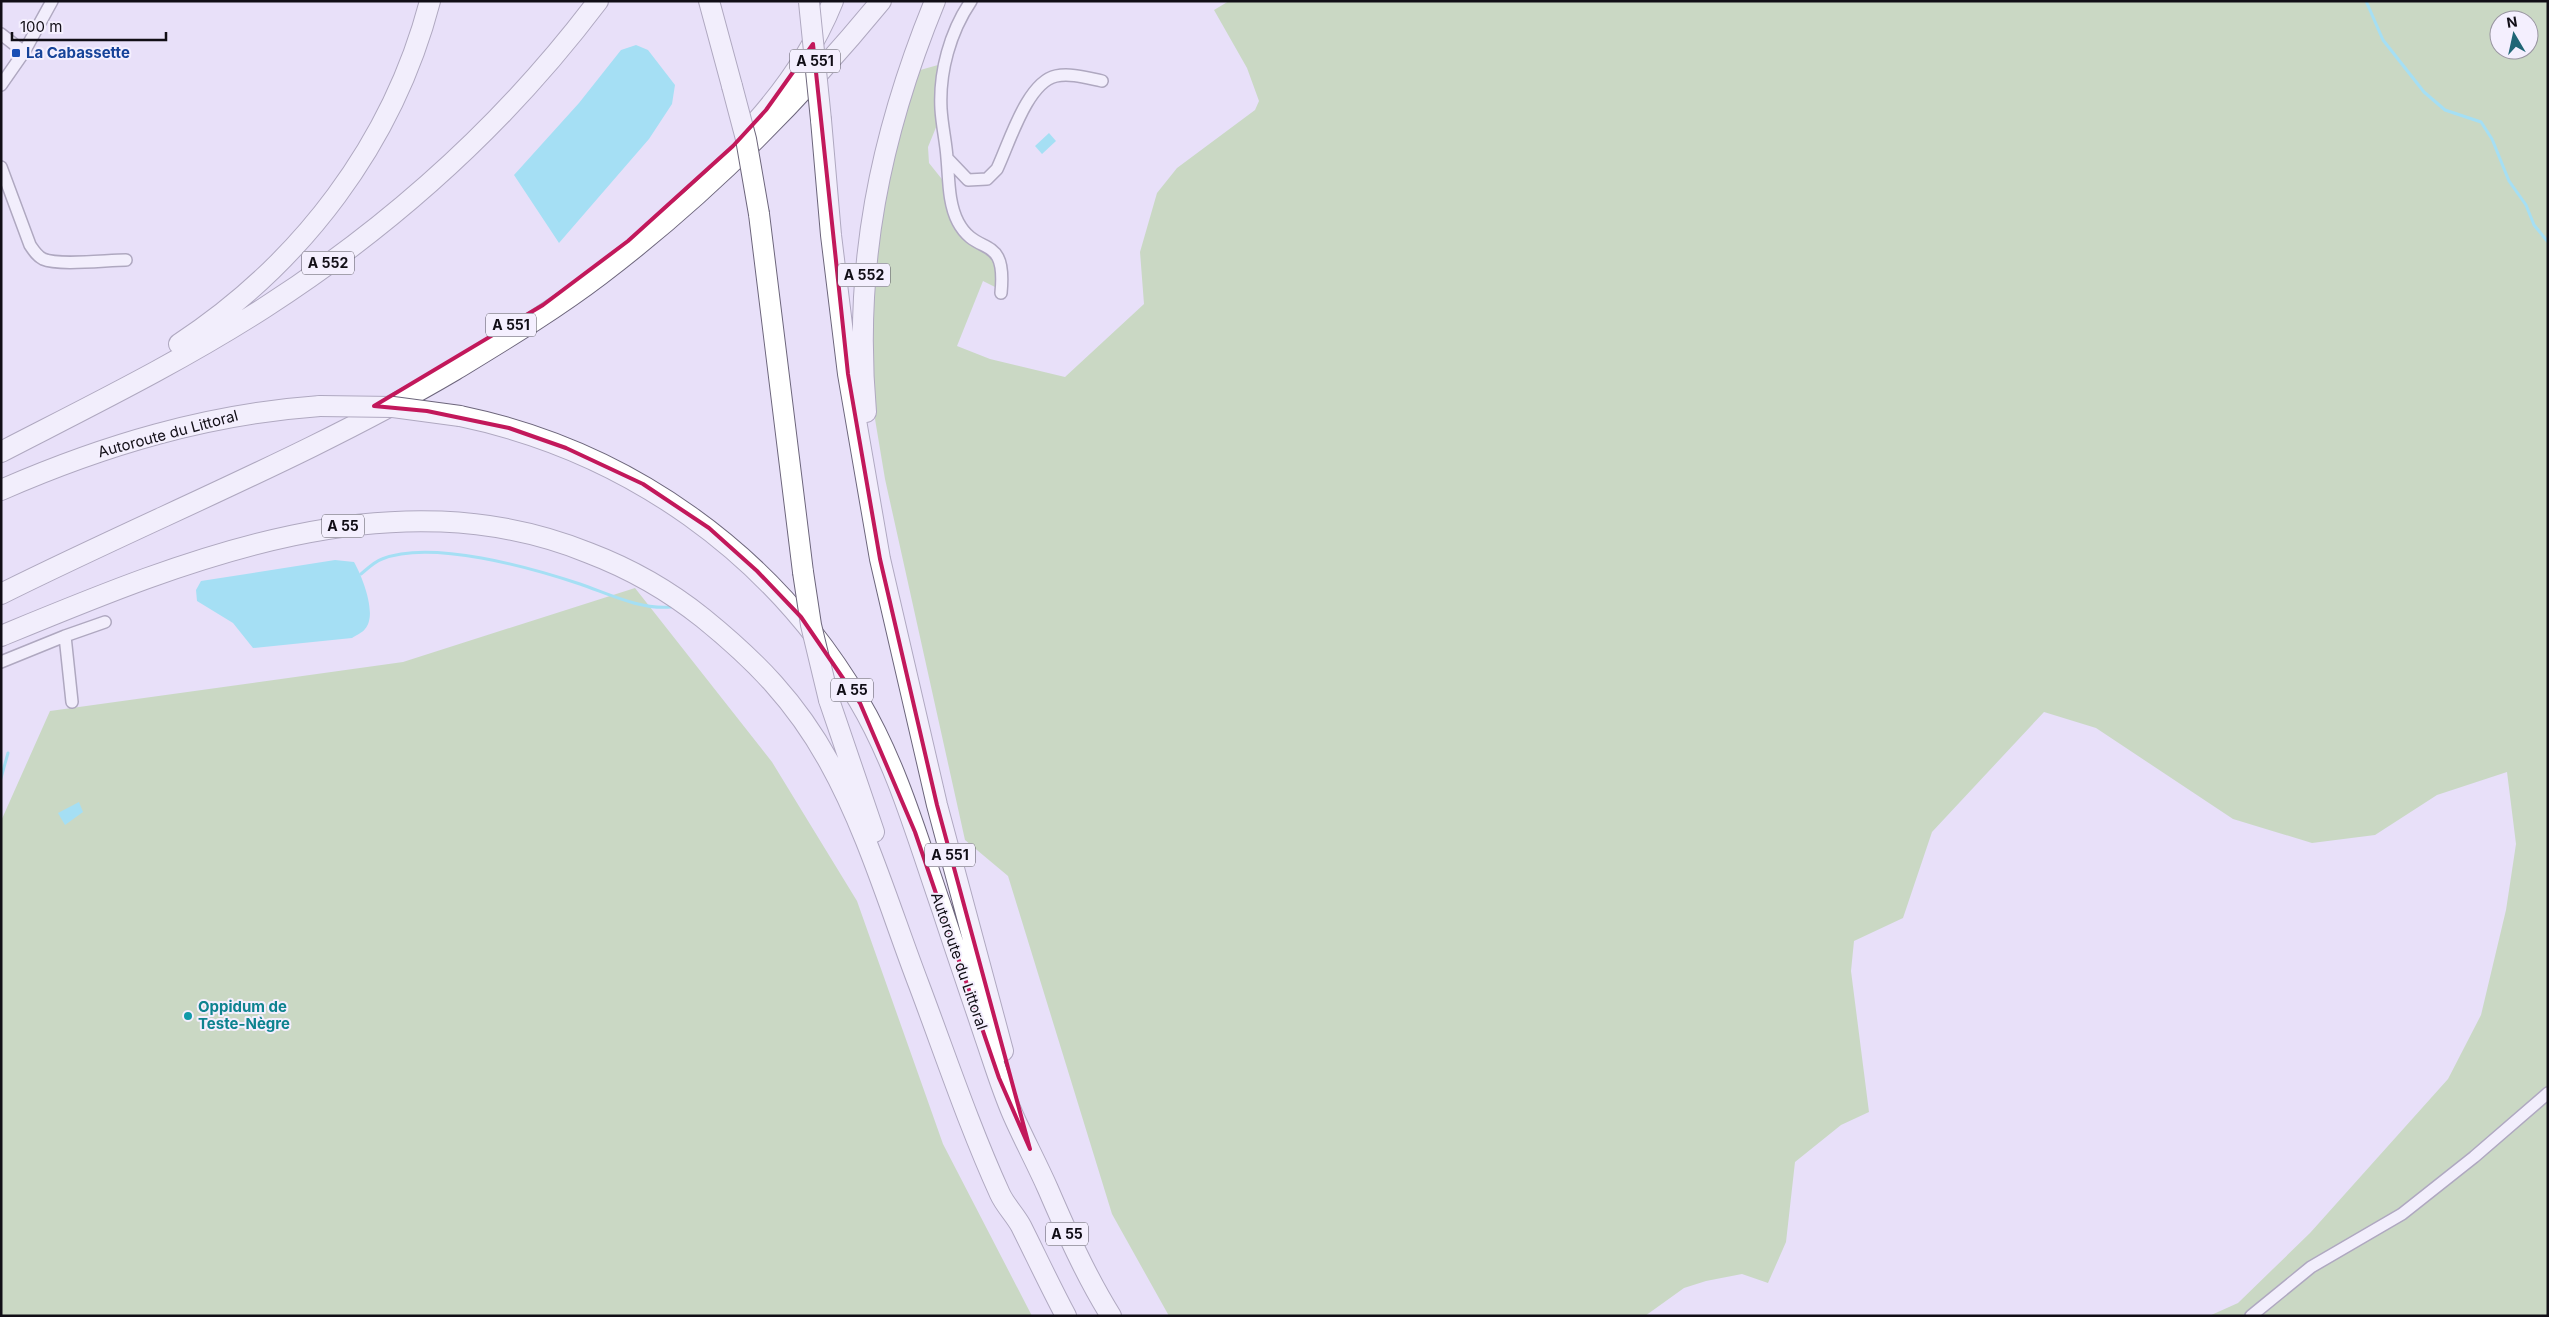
<svg xmlns="http://www.w3.org/2000/svg" width="2549" height="1317" viewBox="0 0 2549 1317" font-family="Inter,sans-serif">
	<rect width="100%" height="100%" fill="#e8e0f9"/>
	<path fill="#a6cf84" fill-rule="evenodd" d="M1229,1H2548V1316H2209L2238,1303L2310,1233L2448,1079L2481,1015L2506,910L2516,844L2507,772L2437,795L2375,835L2312,843L2233,819L2096,728L2044,712L1932,832L1903,918L1854,941L1851,971L1869,1112L1841,1125L1795,1162L1786,1242L1768,1283L1742,1274L1706,1281L1684,1288L1645,1316H1169L1112,1214L1008,876L965,840L885,479L872,401V322L875,265L891,158L913,72L938,65L935,92L937,125L928,147L929,163L945,183L951,214L991,252L999,273L995,287L983,281L957,346L990,359L1065,377L1144,304L1140,252L1157,193L1177,168L1255,110L1259,101L1247,68L1214,10ZM2499,20H2529V50H2499Z
		M635,588L772,762L857,901L943,1144L1032,1316H1V821L50,711L403,662Z"/>
	<path fill="#56dded" d="M636,45L648,50L675,85L672,104L649,139L559,243L514,175L579,103L621,50Z
		M1049,133L1056,141L1042,154L1035,146Z
		M335,560L354,562C362,576 378,615 365,629C362,633 356,635 352,638L253,648L233,623L197,601L196,590L201,581Z
		M79,802L83,812L65,825L58,813Z"/>
	<g fill="none" stroke-linecap="round" stroke-linejoin="round">
		<path stroke="#56dded" stroke-width="3" d="M2366,1L2383,40L2424,92L2445,110L2481,122L2492,139L2509,181L2526,205L2534,225L2548,242
			M361,574C367,569 374,562 382,559C431,539 532,568 580,584C609,594 641,610 671,607
			M1,778L8,753"/>
		<g stroke="#6c657b" stroke-width="14">
			<path id="minor" d="M971,1C950,32 939,72 941,109C942,126 946,142 947,158C949,178 948,203 958,222C977,258 1007,232 1001,293
				M1,34L24,52
				M1,85L24,52L52,1
				M947,158L968,180L987,179L997,169C1009,144 1027,82 1056,76C1071,73 1087,78 1102,81
				M1,167L30,245C34,251 37,256 43,259C59,266 107,260 126,260
				M1,662L65,636
				M72,702L65,636L105,622
				M2251,1316L2311,1267L2402,1214L2474,1157L2548,1093"/>
		</g>
		<g stroke="#6c657b" stroke-width="22">
			<path id="motorway" d="M709,1L732,86
				M821,120L831,235L848,374L880,559L937,805L1003,1051
				M755,123C787,87 815,46 833,1
				M759,214L803,572
				M179,344C301,264 393,143 430,1
				M866,412C853,267 880,135 935,1
				M460,416C628,451 772,553 859,701C897,765 918,840 942,909C956,952 971,995 985,1037C994,1063 1002,1090 1013,1115C1024,1140 1037,1164 1048,1189C1067,1233 1086,1276 1111,1316
				M1,452C90,406 180,362 264,308C393,225 506,123 598,1
				M1,490C104,445 208,414 320,406
				M1,594C151,519 311,455 455,370C504,340 554,310 600,275C704,196 798,102 881,1
				M1,636C185,560 392,473 589,553C631,569 668,590 703,618C756,661 796,702 829,762C867,830 891,912 919,985C945,1054 969,1126 1000,1194C1005,1205 1015,1215 1021,1226C1036,1256 1050,1286 1066,1316
				M829,700L874,832"/>
		</g>
		<use href="#minor" stroke="#fff" stroke-width="11"/>
		<use href="#motorway" stroke="#fff" stroke-width="20"/>
		<g stroke="#6c657b" stroke-width="22" stroke-linecap="butt">
			<path id="motorway-bridge" d="M809,2L821,120
				M732,86L746,139L759,214
				M320,406L393,407L460,416
				M803,572L811,625L829,700"/>
		</g>
		<use href="#motorway-bridge" stroke="#fff" stroke-width="20"/>
	</g>
	<path d="M0 0H2549V1317H0ZM813,44L848,374L880,559L937,805L1030,1149L999,1078L915,832L860,703L801,617L757,571L709,528L643,484L566,448L509,428L427,411L374,406L543,305L628,241L733,146L766,110Z" fill="#e8e0f9" fill-opacity=".55" fill-rule="evenodd"/>
	<path fill="none" stroke="#c2185b" stroke-width="4" stroke-linejoin="round" d="M813,44L848,374L880,559L937,805L1030,1149L999,1078L915,832L860,703L801,617L757,571L709,528L643,484L566,448L509,428L427,411L374,406L543,305L628,241L733,146L766,110Z"/>
	<rect fill="#1a4fb4" stroke="#f4effe" stroke-width="2" x="11" y="48" width="10" height="10" rx="2.5"/>
	<circle fill="#0f9aa8" stroke="#f4effe" stroke-width="2" cx="188" cy="1016" r="5"/>
	<g text-anchor="middle" stroke-width="4" stroke-linejoin="round" paint-order="stroke">
		<g fill="#f4effe" stroke="#55525c" stroke-width="1">
			<rect x="790" y="49.5" width="50" height="23" rx="4"/>
			<rect x="302" y="251.5" width="52" height="23" rx="4"/>
			<rect x="838" y="263.5" width="52" height="23" rx="4"/>
			<rect x="486" y="313.5" width="50" height="23" rx="4"/>
			<rect x="322" y="514.5" width="42" height="23" rx="4"/>
			<rect x="831" y="678.5" width="42" height="23" rx="4"/>
			<rect x="925" y="843.5" width="50" height="23" rx="4"/>
			<rect x="1046" y="1222.5" width="42" height="23" rx="4"/>
		</g>
		<g font-size="14" font-weight="bold" fill="#110e16">
			<text x="815" y="66">A 551</text>
			<text x="328" y="268">A 552</text>
			<text x="864" y="280">A 552</text>
			<text x="511" y="330">A 551</text>
			<text x="343" y="531">A 55</text>
			<text x="852" y="695">A 55</text>
			<text x="950" y="860">A 551</text>
			<text x="1067" y="1239">A 55</text>
		</g>
		<g font-size="15" font-weight="bold" fill="#164399" stroke="#f4effe" text-anchor="start">
			<text x="26" y="58">La Cabassette</text>
		</g>
		<g font-size="15" fill="#110e16" stroke="#f4effe">
			<text transform="translate(168 434) rotate(-15)" y="5">Autoroute du Littoral</text>
			<text transform="translate(959 961) rotate(71)" y="5">Autoroute du Littoral</text>
		</g>
		<g font-size="15" font-weight="bold" fill="#0d838f" stroke="#f4effe" text-anchor="start">
			<text x="198" y="1012">Oppidum de<tspan x="198" dy="17">Teste-Nègre</tspan></text>
		</g>
	</g>
	<rect width="2549" height="1317" fill="none" stroke="#110e16" stroke-width="5"/>
	<g transform="translate(2514 35) rotate(351)"><circle r="24" fill="#f4effe" stroke="#9995a1"/>
	<path d="M0-4L9 19L0 12L-9 19Z" fill="#206676"/>
	<text y="-8" font-size="14" font-weight="bold" text-anchor="middle" fill="#110e16">N</text>
	</g>
	<path d="M12 32v8h154v-8" fill="none" stroke="#110e16" stroke-width="2.5"/>
	<text x="20" y="32" font-size="15" fill="#110e16" stroke="#f4effe" stroke-width="4" paint-order="stroke">100 m</text>
</svg>
